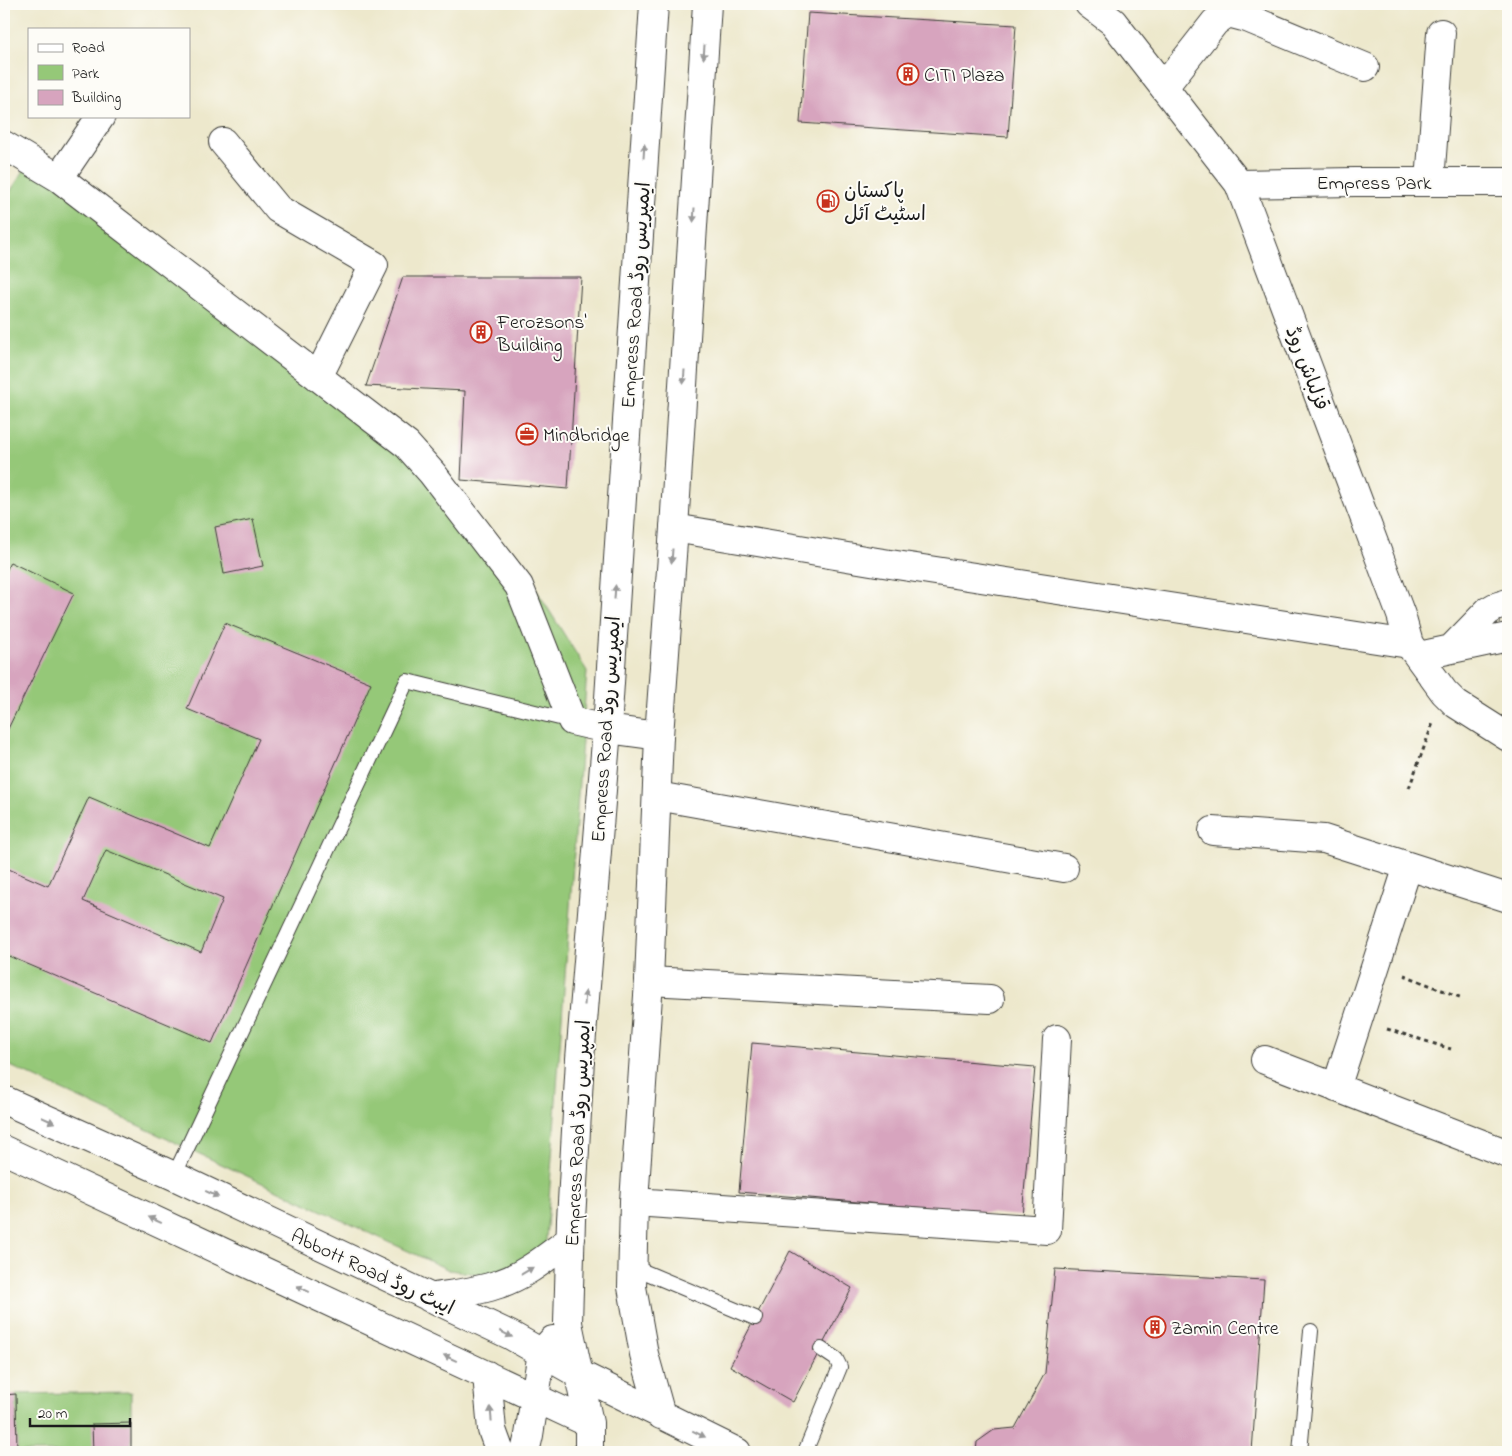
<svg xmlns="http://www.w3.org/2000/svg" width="1512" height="1456" viewBox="0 0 1512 1456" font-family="'Indie Flower','Playpen Sans Arabic',sans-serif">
	<rect width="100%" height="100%" fill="#fdfcf7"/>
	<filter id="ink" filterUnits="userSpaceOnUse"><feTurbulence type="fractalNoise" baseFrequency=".02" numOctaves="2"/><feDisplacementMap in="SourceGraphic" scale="10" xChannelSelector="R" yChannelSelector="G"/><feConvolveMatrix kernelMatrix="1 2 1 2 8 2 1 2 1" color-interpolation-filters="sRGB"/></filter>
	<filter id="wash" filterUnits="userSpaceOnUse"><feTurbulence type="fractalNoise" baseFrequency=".0096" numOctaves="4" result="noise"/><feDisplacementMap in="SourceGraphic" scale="20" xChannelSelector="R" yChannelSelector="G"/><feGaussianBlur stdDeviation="1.12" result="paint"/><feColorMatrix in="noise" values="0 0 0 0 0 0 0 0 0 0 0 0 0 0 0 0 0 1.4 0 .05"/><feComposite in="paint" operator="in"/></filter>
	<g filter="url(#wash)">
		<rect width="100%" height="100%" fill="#ede8cc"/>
		<path fill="#95c878" stroke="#58724a" d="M30,161L407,445L524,570L587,671L545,1254L492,1276L449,1270L4,1063V201Z
			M131,1392V1452H17L16,1394Z"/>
		<g id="blocks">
			<path fill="#d7a4be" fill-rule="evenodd" d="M808,13L1016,25L1008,137L800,123Z
				M403,277H581L568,489L461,480L465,391L366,386Z
				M253,519L263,566L224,574L215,527Z
				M10,562L74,593L4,737V576Z
				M225,623L371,683L212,1043L4,954V867L48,886L89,797L210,848L259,739L187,709ZM106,850L223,899L201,952L83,901Z
				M752,1043L1035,1067L1022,1216L739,1192Z
				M790,1251L852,1288L793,1402L730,1366Z
				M1055,1269L1264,1280L1252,1452H976L977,1442L994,1430L1015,1428L1045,1373Z
				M16,1394L17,1452H4V1395Z
				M131,1423V1452H93L92,1424Z"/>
		</g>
	</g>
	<g filter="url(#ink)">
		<use href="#blocks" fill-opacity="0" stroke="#3b3b36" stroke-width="1"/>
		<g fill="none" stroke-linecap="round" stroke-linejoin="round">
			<g stroke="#3b3b36" stroke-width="16">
				<path id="service" d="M174,1176L407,681L572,721
					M633,1267L755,1318
					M805,1452L840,1367L836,1359L821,1349
					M1300,1452L1311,1331"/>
			</g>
			<g stroke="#3b3b36" stroke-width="30">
				<path id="minor" d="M1164,87L1215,22L1228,13L1247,18L1365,67
					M223,142L278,209L374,265L318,377
					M4,145L59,178L407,445L432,473L519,586L572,721L607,729L659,736
					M59,178L101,116
					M1430,182L1441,33
					M1239,184L1355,182H1508
					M674,528L877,562L1409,644
					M1451,649L1488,611L1495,607L1508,603
					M1419,656L1508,637
					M657,796L1064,868
					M1213,831L1324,839L1508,898
					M649,981L990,999
					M1265,1060L1508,1154
					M1336,1088L1408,866
					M634,1202L1047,1230L1057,1039"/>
			</g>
			<g stroke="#3b3b36" stroke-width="30">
				<path id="tertiary" d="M1089,4L1113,22L1239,184L1401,615L1409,644L1444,692L1456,704L1508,737"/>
			</g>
			<g stroke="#3b3b36" stroke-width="30">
				<path id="secondary" d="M4,1100L174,1176L510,1335L579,1374L737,1452
					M4,1150L589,1423
					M430,1298C453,1294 477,1292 499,1284C526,1275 548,1256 571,1239
					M487,1375L492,1430L500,1452
					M661,1415L644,1354L632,1287L634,1202L649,981L659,736L674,528L707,4
					M525,1452L529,1435L542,1352L553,1340
					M589,1452V1423L568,1323L571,1220L580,1059L607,729L654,4"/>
			</g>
			<path stroke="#3b3b36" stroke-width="3" stroke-dasharray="4 4" stroke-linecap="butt" d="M1409,788L1433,723
				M1404,975L1462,998
				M1387,1029L1451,1049"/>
			<use href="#service" stroke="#fff" stroke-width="14"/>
			<use href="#minor" stroke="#fff" stroke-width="28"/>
			<use href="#tertiary" stroke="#fff" stroke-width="28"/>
			<use href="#secondary" stroke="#fff" stroke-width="28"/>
		</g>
		<defs><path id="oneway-solid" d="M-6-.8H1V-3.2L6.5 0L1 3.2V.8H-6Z" transform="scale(1.25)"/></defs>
		<g fill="#999">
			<use href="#oneway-solid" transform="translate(704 52) rotate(94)"/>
			<use href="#oneway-solid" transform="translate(644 151) rotate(-86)"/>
			<use href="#oneway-solid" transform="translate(694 215) rotate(94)"/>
			<use href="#oneway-solid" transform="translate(684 377) rotate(94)"/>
			<use href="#oneway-solid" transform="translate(672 556) rotate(94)"/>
			<use href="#oneway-solid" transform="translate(615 592) rotate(-86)"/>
			<use href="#oneway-solid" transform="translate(585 998) rotate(-86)"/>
			<use href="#oneway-solid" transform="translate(48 1120) rotate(24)"/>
			<use href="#oneway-solid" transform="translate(212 1194) rotate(25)"/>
			<use href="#oneway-solid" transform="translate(155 1220) rotate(-155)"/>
			<use href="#oneway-solid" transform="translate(527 1271) rotate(-31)"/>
			<use href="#oneway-solid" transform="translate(303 1289) rotate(-155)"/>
			<use href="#oneway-solid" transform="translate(506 1334) rotate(26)"/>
			<use href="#oneway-solid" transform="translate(450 1358) rotate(-155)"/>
			<use href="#oneway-solid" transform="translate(491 1414) rotate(-95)"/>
			<use href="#oneway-solid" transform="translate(699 1434) rotate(26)"/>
		</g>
	</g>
	<defs>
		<g id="building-ring" transform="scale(1.125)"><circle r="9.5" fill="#fdfcf7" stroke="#c8321e" stroke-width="1.5"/><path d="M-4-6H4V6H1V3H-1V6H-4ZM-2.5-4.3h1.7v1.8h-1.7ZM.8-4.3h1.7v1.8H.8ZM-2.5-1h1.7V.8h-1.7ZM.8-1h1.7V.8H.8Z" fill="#c8321e"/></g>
		<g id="fuel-ring" transform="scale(1.125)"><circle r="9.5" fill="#fdfcf7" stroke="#c8321e" stroke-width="1.5"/><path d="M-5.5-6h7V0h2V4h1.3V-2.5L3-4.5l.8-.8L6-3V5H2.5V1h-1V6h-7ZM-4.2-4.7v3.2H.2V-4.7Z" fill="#c8321e"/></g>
		<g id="office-ring" transform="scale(1.125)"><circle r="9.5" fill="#fdfcf7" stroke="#c8321e" stroke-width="1.5"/><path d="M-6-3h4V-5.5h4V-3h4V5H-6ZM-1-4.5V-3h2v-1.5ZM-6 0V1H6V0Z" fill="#c8321e"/></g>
	</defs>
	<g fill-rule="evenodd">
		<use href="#building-ring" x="908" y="74"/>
		<use href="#fuel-ring" x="828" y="201"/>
		<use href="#building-ring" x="481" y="332"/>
		<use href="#office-ring" x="527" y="434"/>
		<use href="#building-ring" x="1155" y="1327"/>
	</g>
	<g text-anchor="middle" stroke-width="4" stroke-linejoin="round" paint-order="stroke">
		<g font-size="20" fill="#1c1c1c" stroke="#fdfcf7" text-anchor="start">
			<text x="924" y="81">CITI Plaza</text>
			<text x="844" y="197">پاکستان<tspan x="844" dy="23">اسٹیٹ آئل</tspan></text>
			<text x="497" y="328">Ferozsons'<tspan x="497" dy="23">Building</tspan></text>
			<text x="543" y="441">Mindbridge</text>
			<text x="1171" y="1334">Zamin Centre</text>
		</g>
		<g font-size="20" fill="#1c1c1c" stroke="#fdfcf7">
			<text x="1374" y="189">Empress Park</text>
			<text transform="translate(635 295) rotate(-86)" y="7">Empress Road ایمپریس روڈ</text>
			<text transform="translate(1308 368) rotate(69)" y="7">قزلباش روڈ</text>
			<text transform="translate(605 729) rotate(-86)" y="7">Empress Road ایمپریس روڈ</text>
			<text transform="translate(577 1133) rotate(-87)" y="7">Empress Road ایمپریس روڈ</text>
			<text transform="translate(373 1271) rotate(25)" y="7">Abbott Road ایبٹ روڈ</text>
		</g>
	</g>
	<rect width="1512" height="1456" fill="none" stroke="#fdfcf7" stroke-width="20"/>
	<rect x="28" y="28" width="162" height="90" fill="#fdfcf7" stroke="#a3a29f"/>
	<rect x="38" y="44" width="25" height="8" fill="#ffffff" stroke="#a3a29f"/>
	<text x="72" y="52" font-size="15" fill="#1c1c1c">Road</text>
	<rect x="38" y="65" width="25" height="15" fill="#95c878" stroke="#a3a29f"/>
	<text x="72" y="78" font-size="15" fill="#1c1c1c">Park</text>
	<rect x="38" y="90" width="25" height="15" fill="#d7a4be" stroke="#a3a29f"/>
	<text x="72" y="102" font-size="15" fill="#1c1c1c">Building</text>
	<path d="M30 1418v8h100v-8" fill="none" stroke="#1c1c1c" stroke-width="2.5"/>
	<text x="38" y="1418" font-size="15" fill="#1c1c1c" stroke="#fdfcf7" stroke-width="4" paint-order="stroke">20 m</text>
</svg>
